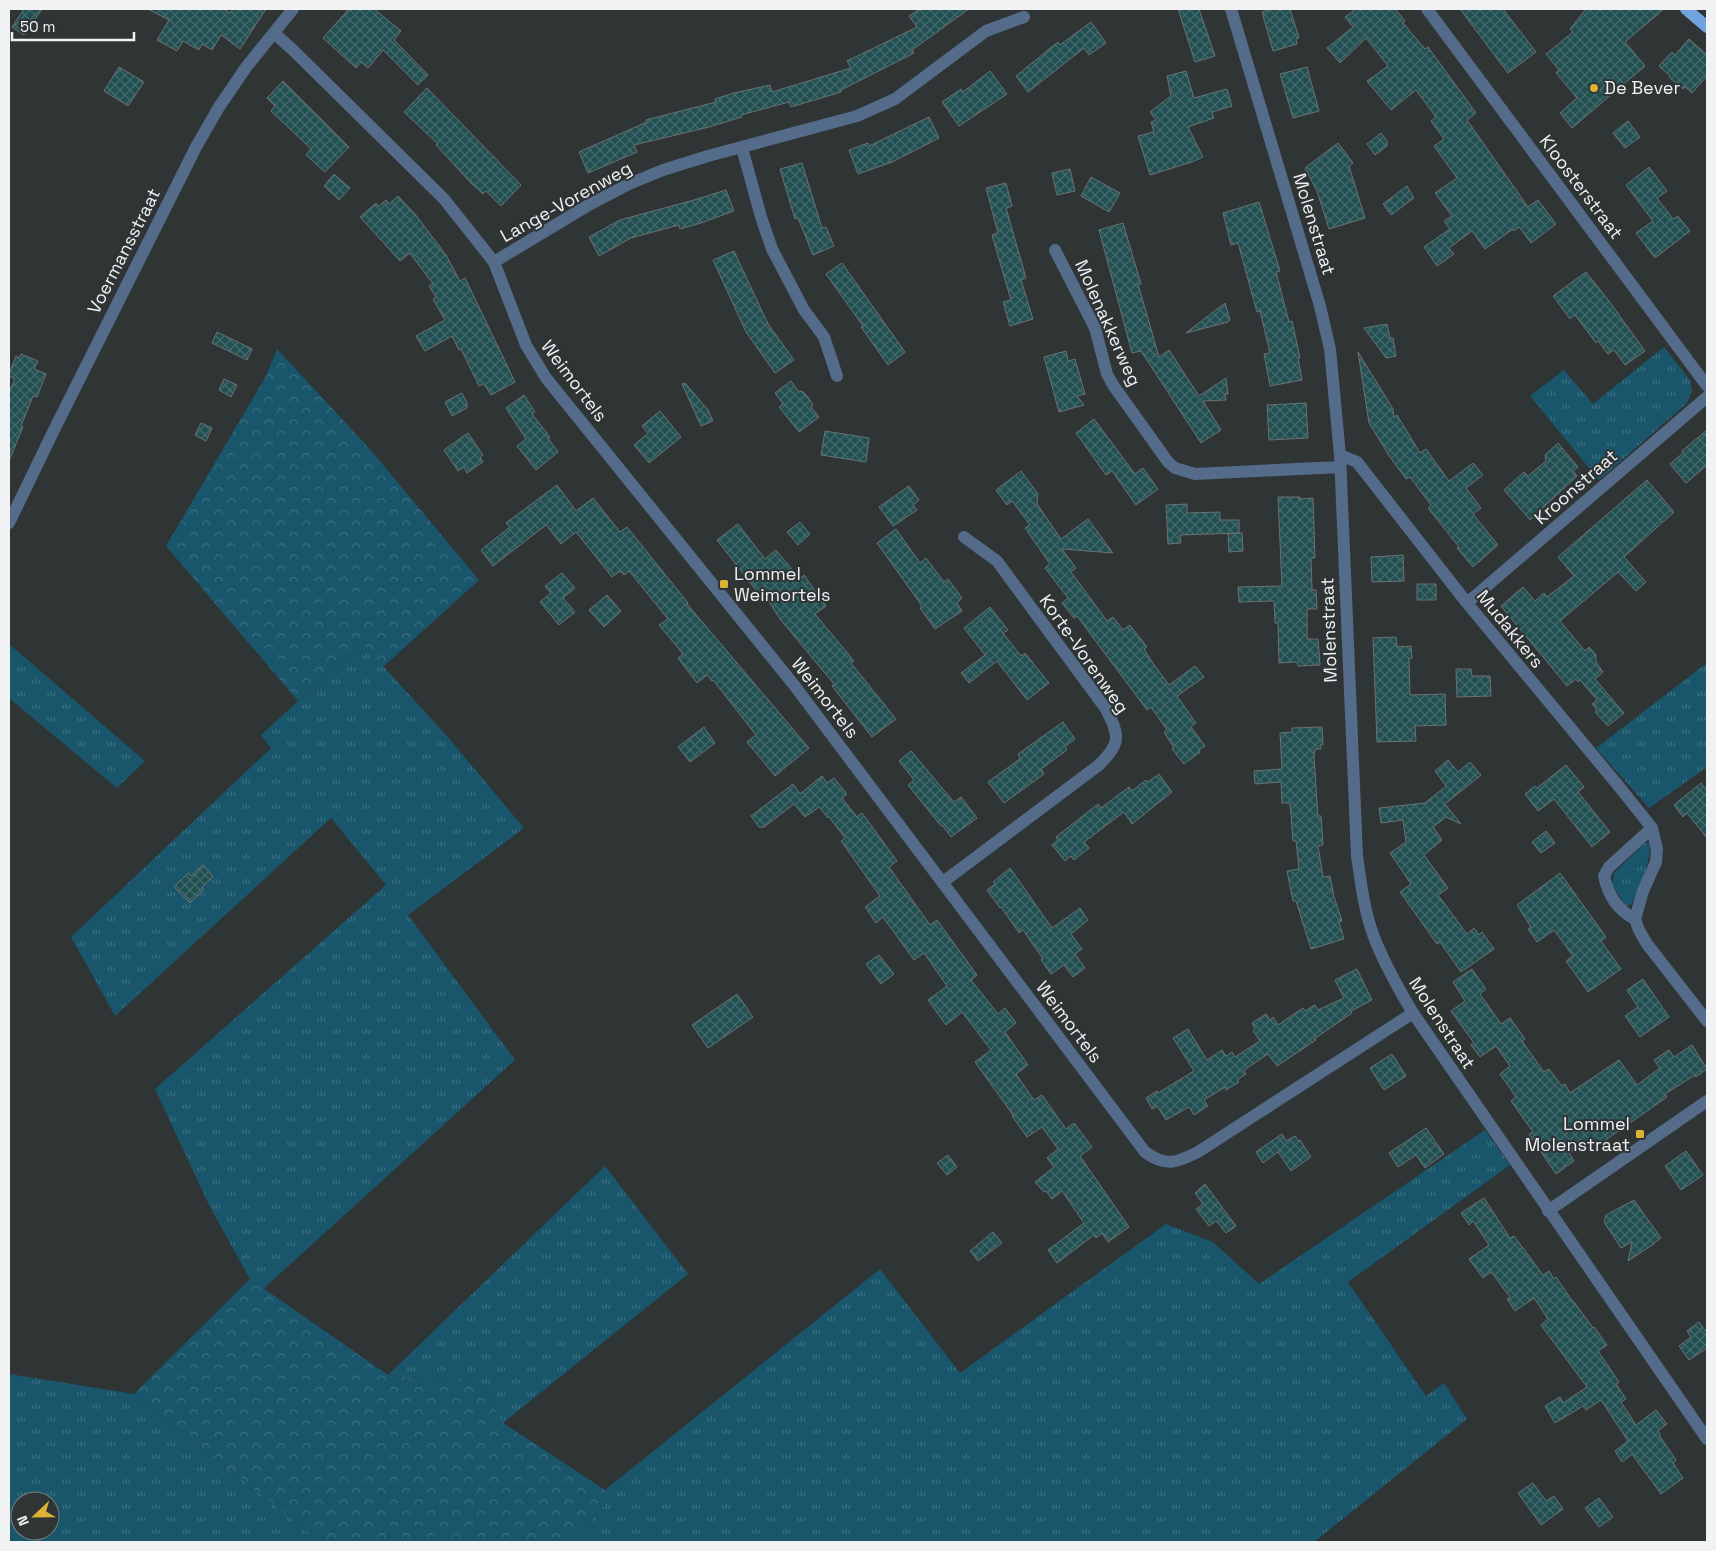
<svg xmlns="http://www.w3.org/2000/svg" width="1716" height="1551" viewBox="0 0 1716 1551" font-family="'Space Grotesk',sans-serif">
	<defs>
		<pattern id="grass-tufts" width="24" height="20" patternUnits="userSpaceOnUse" patternTransform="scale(1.25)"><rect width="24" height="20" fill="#19566c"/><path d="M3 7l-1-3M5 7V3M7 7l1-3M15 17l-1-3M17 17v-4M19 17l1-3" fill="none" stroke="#3b6f82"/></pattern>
		<pattern id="forest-crowns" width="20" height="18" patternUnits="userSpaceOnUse" patternTransform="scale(1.25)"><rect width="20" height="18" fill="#19566c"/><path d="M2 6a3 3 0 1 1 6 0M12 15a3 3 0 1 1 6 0" fill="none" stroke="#3b6f82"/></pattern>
		<pattern id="building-cross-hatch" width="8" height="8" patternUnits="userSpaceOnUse" patternTransform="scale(1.25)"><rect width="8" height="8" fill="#224f51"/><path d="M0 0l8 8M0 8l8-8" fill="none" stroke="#42696b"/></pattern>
	</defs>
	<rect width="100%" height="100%" fill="#2f3435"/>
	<path fill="url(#grass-tufts)" fill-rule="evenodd" d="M1664,347L1690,380L1692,392L1686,404L1599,480L1530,396L1564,370L1593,404Z
		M362,643L447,736L524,828L408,915L515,1060L263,1289L250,1279L209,1205L155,1089L386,885L331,818L115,1016L71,937L271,748L261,735Z
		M9,644L145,761L117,788L9,698Z
		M1707,663V767L1649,808L1596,748Z
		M1645,843H1650C1651,865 1639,885 1632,904L1626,906L1612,885L1614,873Z
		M1485,1130L1510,1165L1348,1282L1426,1396L1444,1383L1467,1419L1314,1542H871L869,1540L866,1542H572L605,1505V1490L880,1269L960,1373L1166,1224L1213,1242L1259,1284Z
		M605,1166L688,1274L503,1423L475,1375L443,1381L388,1375Z
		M9,1374L134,1394L321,1542H9ZM20,1501H50V1531H20Z"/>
	<path fill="url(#forest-crowns)" d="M277,349L369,448L479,580L383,667L362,643L298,701L166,546L266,376Z
		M250,1279L388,1375L443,1381L475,1375L503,1423L605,1490V1505L572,1542H321L134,1394Z"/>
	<path fill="url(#building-cross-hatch)" stroke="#6c7171" d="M24,9H42L24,35L12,27Z
		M148,9H223L230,13L233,9H266L240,49L221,35L212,50L202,44L199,50L183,41L177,51L157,40L169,20Z
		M349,9H374L401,31L394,40L428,75L418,85L383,50L368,68L361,62L356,68L323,38Z
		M920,9H969L912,50L914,53L841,90V92L791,107L789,102L741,115L742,117L709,127L634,145L637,152L588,173L579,152L647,122L646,120L716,102L715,99L734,93L770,85L772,92L851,68L847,61L917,27L909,16Z
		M1178,9H1199L1215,56L1195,62Z
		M1272,9H1290L1299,38L1296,39L1297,44L1273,51L1262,12Z
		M1356,9H1395L1405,21L1403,23L1425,49L1428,47L1476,113L1467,120L1528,207L1538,200L1556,224L1531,243L1519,227L1514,231L1513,229L1485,249L1472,231L1449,248L1454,254L1437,266L1424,247L1450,229L1444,221L1452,216L1435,193L1457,178L1434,146L1444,139L1431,121L1436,117L1416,90L1391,110L1367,81L1388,66L1366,38L1340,63L1327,48L1353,27L1345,17Z
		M1460,9H1503L1536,52L1508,73Z
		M1586,9H1664L1625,42L1645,66L1572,128L1560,113L1577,98L1556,73L1559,70L1546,54L1573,32L1570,29Z
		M1091,22L1106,43L1089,55L1084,48L1028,92L1016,76L1058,42L1060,45Z
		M1689,39L1707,55V76L1692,93L1685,87L1683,89L1669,77L1670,76L1659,66L1672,52L1675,55Z
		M119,67L144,82L128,106L104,91Z
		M1307,67L1319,111L1293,118L1280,74Z
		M990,71L1007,94L959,126L942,102L961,89L963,92Z
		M1186,71L1194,98L1227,89L1232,106L1212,112L1214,118L1188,127L1203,157L1192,162L1150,175L1138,136L1154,132L1151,122L1156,120L1150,112L1171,96L1167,76Z
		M283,81L349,147L325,172L306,155L311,149L271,111L275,106L267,98Z
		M427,88L521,185L501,206L486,191L483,194L471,183L436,145L438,144L404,112Z
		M929,117L939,138L892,162L858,174L849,150L868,143L869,146Z
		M1628,121L1640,137L1625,148L1613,133Z
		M1381,133L1387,141V146L1375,155L1367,144Z
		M1338,143L1353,163L1349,166L1365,218L1329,229L1317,191L1305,168Z
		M802,163L822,228L826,227L834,246L813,255L798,218L795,219L780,169Z
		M1649,167L1667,191L1657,198L1673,219L1678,216L1690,231L1655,258L1636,233L1653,221L1626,185Z
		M1070,169L1075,191L1057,195L1052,173Z
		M334,174L350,188L339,200L324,186Z
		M1091,177L1120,193L1109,212L1081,196Z
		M1006,183L1012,206L1006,208L1026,278L1021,280L1033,319L1010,326L1003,302L1011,300L992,235L998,233L986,188Z
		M1407,186L1414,198L1391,215L1383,204Z
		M726,190L734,211L701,223L680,229L679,225L631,238L599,256L589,237L620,220L694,200Z
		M398,196L415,214L446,255L460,281L465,278L515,382L491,395L484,384L479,386L461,349L459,350L452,336L425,351L416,336L445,320L433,299L436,297L429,286L433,284L410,253L400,261L360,217L376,203L379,206L386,200L389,204Z
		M1259,202L1280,271L1276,272L1289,322L1292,321L1300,358H1298L1302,380L1270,386L1264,354L1270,353L1260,311L1257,312L1238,243L1231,245L1223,213Z
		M1123,223L1141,284H1138L1159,357L1169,350L1199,396L1226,378L1228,394H1225L1226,400L1203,401L1221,430L1201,443L1141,351L1132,353L1099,230Z
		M734,251L768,324L794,360L775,373L746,332L713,260Z
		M842,263L905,352L888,365L861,327L863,326L826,274Z
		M1586,272L1609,301L1645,351L1625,365L1614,350L1608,354L1598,341L1596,343L1575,315L1570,319L1553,296Z
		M1225,303L1230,320L1228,322L1186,333Z
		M1387,324L1390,338H1393L1396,356L1386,358L1364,328Z
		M217,332L252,349L247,360L212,343Z
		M1066,351L1068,361L1075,359L1085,394L1077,396L1084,405L1059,412L1044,357Z
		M1358,352L1393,409L1394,417L1397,415L1420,453L1426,449L1449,481L1473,463L1483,475L1466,488L1481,508L1473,514L1498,545L1473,567L1457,548L1459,547L1428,508L1431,505L1410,477L1406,479L1390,457L1369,423Z
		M21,354L38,361L34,369L46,374L37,397L33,396L21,426L23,427L9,461V392L15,379L9,376V374L16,356L19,358Z
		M224,379L237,385L231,397L219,390Z
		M791,381L799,392L802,391L808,397L813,405L811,407L819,417L799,432L779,407L783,404L775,393Z
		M685,383L708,410L713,421L701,426L682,384Z
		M462,393L467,403V408L452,416L445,402Z
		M524,395L535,412L532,414L550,437L548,438L558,452L536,470L517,446L526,439L506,408Z
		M1306,403L1308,438L1269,440L1267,405Z
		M660,411L681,437L649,463L634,445L648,433L642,426Z
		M1094,419L1135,474L1143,468L1158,489L1136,505L1112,471L1106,475L1076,433Z
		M201,423L212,428L206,441L195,435Z
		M1707,430V465L1686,483L1670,464L1683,453L1682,451Z
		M825,431L869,438L866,462L821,455Z
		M468,433L483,455L480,457L483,462L467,473L464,467L458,471L444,450Z
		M1558,443L1578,467L1573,471L1577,476L1530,520L1504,490L1524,472L1528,476L1546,461L1545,455Z
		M1021,471L1038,494L1037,504L1061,539L1088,519L1113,553L1062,549L1076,568L1071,572L1107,621L1113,617L1123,630L1130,625L1147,647L1144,649L1152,662L1169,685L1195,666L1204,677L1177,696L1196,723L1191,727L1205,746L1199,750L1200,752L1184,764L1172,749L1174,748L1164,732L1167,730L1151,707L1147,710L1077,616L1074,618L1062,603L1068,598L1045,568L1050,564L1025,528L1030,525L1012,501L1007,505L996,490Z
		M1647,480L1674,512L1624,557L1646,582L1636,591L1618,572L1560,621L1585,651L1589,647L1596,655V662L1603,672L1595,679L1624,713L1608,726L1595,712L1597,710L1592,704L1597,700L1580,680L1578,682L1576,679L1567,686L1501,606L1523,587L1535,601L1544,593L1547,597L1574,576L1558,557Z
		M557,485L576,511L593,498L620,532L627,527L688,603L687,604L809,748L775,776L747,742L756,735L713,680L712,681L707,675L697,683L678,658L683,654L659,625L668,619L629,571L624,575L620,571L612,577L576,532L561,544L546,525L493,566L481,550L510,527L506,523Z
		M909,486L919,500L913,505L917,510L893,526L879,507Z
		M1278,497H1300V499L1313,498L1315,558H1311L1312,590H1316L1317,609H1307V639H1318L1320,665L1298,666L1297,662L1279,663L1278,623H1275L1274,601L1239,602L1238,587L1282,586Z
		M1187,504V513L1220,512V520H1239V533L1180,535L1181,543L1168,544L1166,505Z
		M800,522L810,534L798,545L787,532Z
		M738,524L765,559L776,550L800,579L804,575L826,606L815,614L854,661L851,663L896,719L872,737L832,686L834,684L780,619L766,597L763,599L717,540Z
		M896,529L920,563L926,558L944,582L948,579L962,598L957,603L962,611L935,629L920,608L922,606L877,543Z
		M1242,533L1243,551L1229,552L1228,534Z
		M1403,555L1404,581L1372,582L1371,557Z
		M562,573L575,588L563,598L575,612L559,625L540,602L551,593L545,586Z
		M1417,584H1436V600H1417Z
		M607,595L621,611L604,627L589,610Z
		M990,607L1008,630L1003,633L1021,656L1025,653L1049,683L1027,700L997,661L969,683L961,673L985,655L964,628Z
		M1396,637L1397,647L1411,646L1412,658L1409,659L1410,695L1445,694L1446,725L1415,726L1416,741L1377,742L1373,638Z
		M1456,669H1471L1472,676H1490L1491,696L1457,697Z
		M1063,722L1075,739L1065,747L1067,750L1041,769L1044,774L1004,803L988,782L1020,759L1018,754Z
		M704,727L715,743L690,762L678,747Z
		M1322,727L1323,745H1320L1321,749H1315L1314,757L1318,816H1321L1323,845L1318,846L1323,877L1330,876L1334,897L1342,921L1339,922L1344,939L1311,949L1296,901H1293L1287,871L1299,869L1296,841H1293L1290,803H1282L1281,782L1255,784L1254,771L1282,769L1280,733L1292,732V728Z
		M911,751L954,802L961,797L977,818L951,837L942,825L941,826L908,785L914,780L899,761Z
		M1448,760L1458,772L1470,762L1481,775L1445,804L1461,824L1446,817L1433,827L1442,840L1424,855L1448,888L1438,895L1467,934L1474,928L1479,935L1482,932L1494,949L1461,972L1440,942L1437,944L1400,892L1411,884L1390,853L1406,842L1403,820L1381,823L1379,808L1425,803L1446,786L1435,771Z
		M1566,765L1584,787L1578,792L1610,832L1592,847L1554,799L1538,811L1525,794L1535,786L1537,788Z
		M1159,774L1172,792L1132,824L1124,812L1084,842L1089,848L1074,860L1071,856L1065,861L1052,845L1058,840L1056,837L1098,804L1101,808L1129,787L1132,791L1146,780L1148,782Z
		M822,776L827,783L834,778L847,794L842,798L857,817L862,813L884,843L897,861L889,867L930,925L937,920L977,975L971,980L998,1014L1005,1008L1016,1023L1005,1032L1028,1065L1016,1074L1034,1100L1042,1095L1066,1129L1074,1123L1092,1147L1080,1156L1129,1227L1108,1242L1102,1233L1096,1238L1094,1235L1057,1263L1048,1250L1084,1223L1062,1191L1052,1199L1046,1191L1044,1192L1035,1182L1054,1167L1047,1158L1058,1149L1042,1127L1027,1137L1012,1116L1013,1115L975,1062L991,1050L962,1012L946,1025L928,1000L947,986L924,953L914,960L883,917L876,923L865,907L880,896L841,841L845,838L829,817L828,818L819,807L805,817L794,804L764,827H759L751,816L793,784L800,794Z
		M1701,783L1707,791V838L1687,813L1683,817L1674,805Z
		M1546,831L1555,843L1541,853L1532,842Z
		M203,865L213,877L202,887L204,889L190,903L174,887L188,873L191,876Z
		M1010,868L1052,928L1080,908L1088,920L1071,934L1082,949L1075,954L1085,968L1073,977L1064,965L1051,974L1041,960L1043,959L1023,930L1019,933L1001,907L1000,908L987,890L995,884L993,882Z
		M1560,873L1606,937L1601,941L1621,969L1588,992L1566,961L1573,956L1554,930L1537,942L1528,929L1531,927L1517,905Z
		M879,955L894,974L881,984L866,964Z
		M1357,969L1372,1000L1351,1011L1352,1013L1314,1039L1316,1040L1277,1066L1268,1054L1244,1070L1246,1074L1237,1080L1239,1082L1226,1090L1225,1087L1204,1100L1208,1106L1194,1115L1189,1107L1166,1120L1157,1106L1152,1109L1146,1098L1157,1091L1158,1093L1194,1071L1173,1038L1188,1029L1207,1060L1222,1050L1226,1056L1232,1052L1235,1057L1260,1041L1253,1031L1255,1029L1252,1023L1266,1014L1270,1020L1273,1017L1278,1025L1303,1008L1305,1011L1315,1005L1318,1010L1344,998L1335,980Z
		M1472,969L1486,989L1480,994L1501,1024L1510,1018L1525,1039L1522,1041L1544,1072L1549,1069L1562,1086L1565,1084L1570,1093L1619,1060L1637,1085L1660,1068L1654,1060L1669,1050L1674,1057L1692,1045L1707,1069L1696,1077L1695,1075L1665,1094L1667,1097L1597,1146L1592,1138L1569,1153L1574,1161L1556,1174L1529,1134L1533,1132L1511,1101L1516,1097L1500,1074L1510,1066L1496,1046L1480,1057L1471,1045L1474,1043L1451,1011L1465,1001L1453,982Z
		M1643,979L1669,1017L1640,1037L1625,1016L1638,1007L1627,990Z
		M737,994L753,1017L708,1048L692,1025Z
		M1392,1054L1406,1076L1384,1090L1370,1068Z
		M1426,1128L1444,1154L1425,1168L1416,1155L1398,1167L1389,1153Z
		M1282,1134L1286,1141L1295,1136L1299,1141L1300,1140L1311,1157L1291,1171L1278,1152L1263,1163L1256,1152Z
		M1686,1151L1703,1175L1681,1190L1665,1166Z
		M948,1155L957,1167L947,1175L937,1163Z
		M1205,1184L1236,1226L1226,1233L1216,1221L1209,1226L1196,1209L1203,1204L1195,1193Z
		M1484,1198L1510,1238L1514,1236L1543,1275L1549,1271L1554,1279L1556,1277L1573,1302H1574L1593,1328L1594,1327L1607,1345L1598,1351L1619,1382L1616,1384L1626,1399L1621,1402L1636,1425L1656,1410L1667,1424L1658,1431L1660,1434L1659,1435L1676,1460L1673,1463L1683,1478L1661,1494L1632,1454L1622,1462L1615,1451L1628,1441L1601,1400L1586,1410L1583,1406L1555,1423L1545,1406L1560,1397L1563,1403L1587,1387L1541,1325L1548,1319L1534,1298L1515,1311L1507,1299L1510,1297L1491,1272L1483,1278L1469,1259L1489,1245L1473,1221L1469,1225L1461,1213Z
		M1634,1200L1661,1238L1654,1243V1244L1628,1261L1632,1242L1621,1248L1604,1222L1606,1215Z
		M993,1232L1002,1243L978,1261L970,1251Z
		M1699,1322L1707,1333V1348L1689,1360L1679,1346L1691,1337L1687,1331Z
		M1533,1483L1546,1501L1554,1496L1563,1509L1541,1525L1518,1493Z
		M1599,1498L1613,1517L1599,1527L1585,1508Z"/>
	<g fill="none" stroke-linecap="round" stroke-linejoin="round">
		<path stroke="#546c8a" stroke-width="12" d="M1231,9L1320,306L1330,349L1340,455L1357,856C1361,883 1364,911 1374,937C1384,963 1398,988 1413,1013L1707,1439
			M1427,9L1707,386
			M274,33L294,51L444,199L494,262L526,345L546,378L794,685L1145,1152C1166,1167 1176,1163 1198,1152L1413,1013
			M742,148L761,217L772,249L804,310L824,337L837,376
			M1055,250L1095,328L1107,374L1113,385L1168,462L1175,468L1195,474L1340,467
			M494,262L587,206L629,184L663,170L708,156L857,116L895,99L986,31L1024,17
			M1340,455L1357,462L1467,603L1621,789L1652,828L1657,849L1656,862L1643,891L1635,919L1639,930L1647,944L1707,1021
			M9,523L54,430L196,147L219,107L247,66L293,9
			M1467,603L1707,397
			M943,882L1099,765C1121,743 1120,736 1106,709L997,561L964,537
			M1635,919C1617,910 1608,895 1604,876L1609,867L1652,828
			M1548,1211L1707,1101"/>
		<path stroke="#72a3e1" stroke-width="12" d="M1686,9L1707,27"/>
	</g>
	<g fill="#ddb133" stroke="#2f3435" stroke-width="2">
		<circle cx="1594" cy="88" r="5"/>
		<rect x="719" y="579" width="10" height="10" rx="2.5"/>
		<rect x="1635" y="1129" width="10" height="10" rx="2.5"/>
	</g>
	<g text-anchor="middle" stroke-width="4" stroke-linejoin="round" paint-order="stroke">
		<g font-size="18" fill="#f0f2f4" stroke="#2f3435" text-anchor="start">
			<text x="1604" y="94">De Bever</text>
			<text x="734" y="580">Lommel<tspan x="734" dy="21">Weimortels</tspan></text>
			<text x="1630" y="1130" text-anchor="end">Lommel<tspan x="1630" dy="21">Molenstraat</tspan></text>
		</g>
		<g font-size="18" fill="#f0f2f4" stroke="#2f3435">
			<text transform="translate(1581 187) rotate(53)" y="6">Kloosterstraat</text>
			<text transform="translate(566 202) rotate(-29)" y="6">Lange-Vorenweg</text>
			<text transform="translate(1314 224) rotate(73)" y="6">Molenstraat</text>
			<text transform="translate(124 251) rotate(-63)" y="6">Voermansstraat</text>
			<text transform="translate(1108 323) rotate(66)" y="6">Molenakkerweg</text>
			<text transform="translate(574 381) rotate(53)" y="6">Weimortels</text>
			<text transform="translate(1576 487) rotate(-41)" y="6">Kroonstraat</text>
			<text transform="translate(1510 629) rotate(51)" y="6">Mudakkers</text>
			<text transform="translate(1329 630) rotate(-92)" y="6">Molenstraat</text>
			<text transform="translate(1084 654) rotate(55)" y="6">Korte-Vorenweg</text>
			<text transform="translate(825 698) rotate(52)" y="6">Weimortels</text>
			<text transform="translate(1069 1022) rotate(53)" y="6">Weimortels</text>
			<text transform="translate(1442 1023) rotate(57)" y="6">Molenstraat</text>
		</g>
	</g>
	<rect width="1716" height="1551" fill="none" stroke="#f0f2f4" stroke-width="20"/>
	<g transform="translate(35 1516) rotate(248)"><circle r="24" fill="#2f3435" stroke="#7c8081"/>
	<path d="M0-4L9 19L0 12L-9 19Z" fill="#ddb133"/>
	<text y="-8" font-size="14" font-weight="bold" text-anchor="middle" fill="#f0f2f4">N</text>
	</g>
	<path d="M12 32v8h122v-8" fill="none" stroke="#f0f2f4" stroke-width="2.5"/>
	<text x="20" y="32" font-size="15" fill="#f0f2f4" stroke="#2f3435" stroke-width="4" paint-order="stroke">50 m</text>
</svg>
